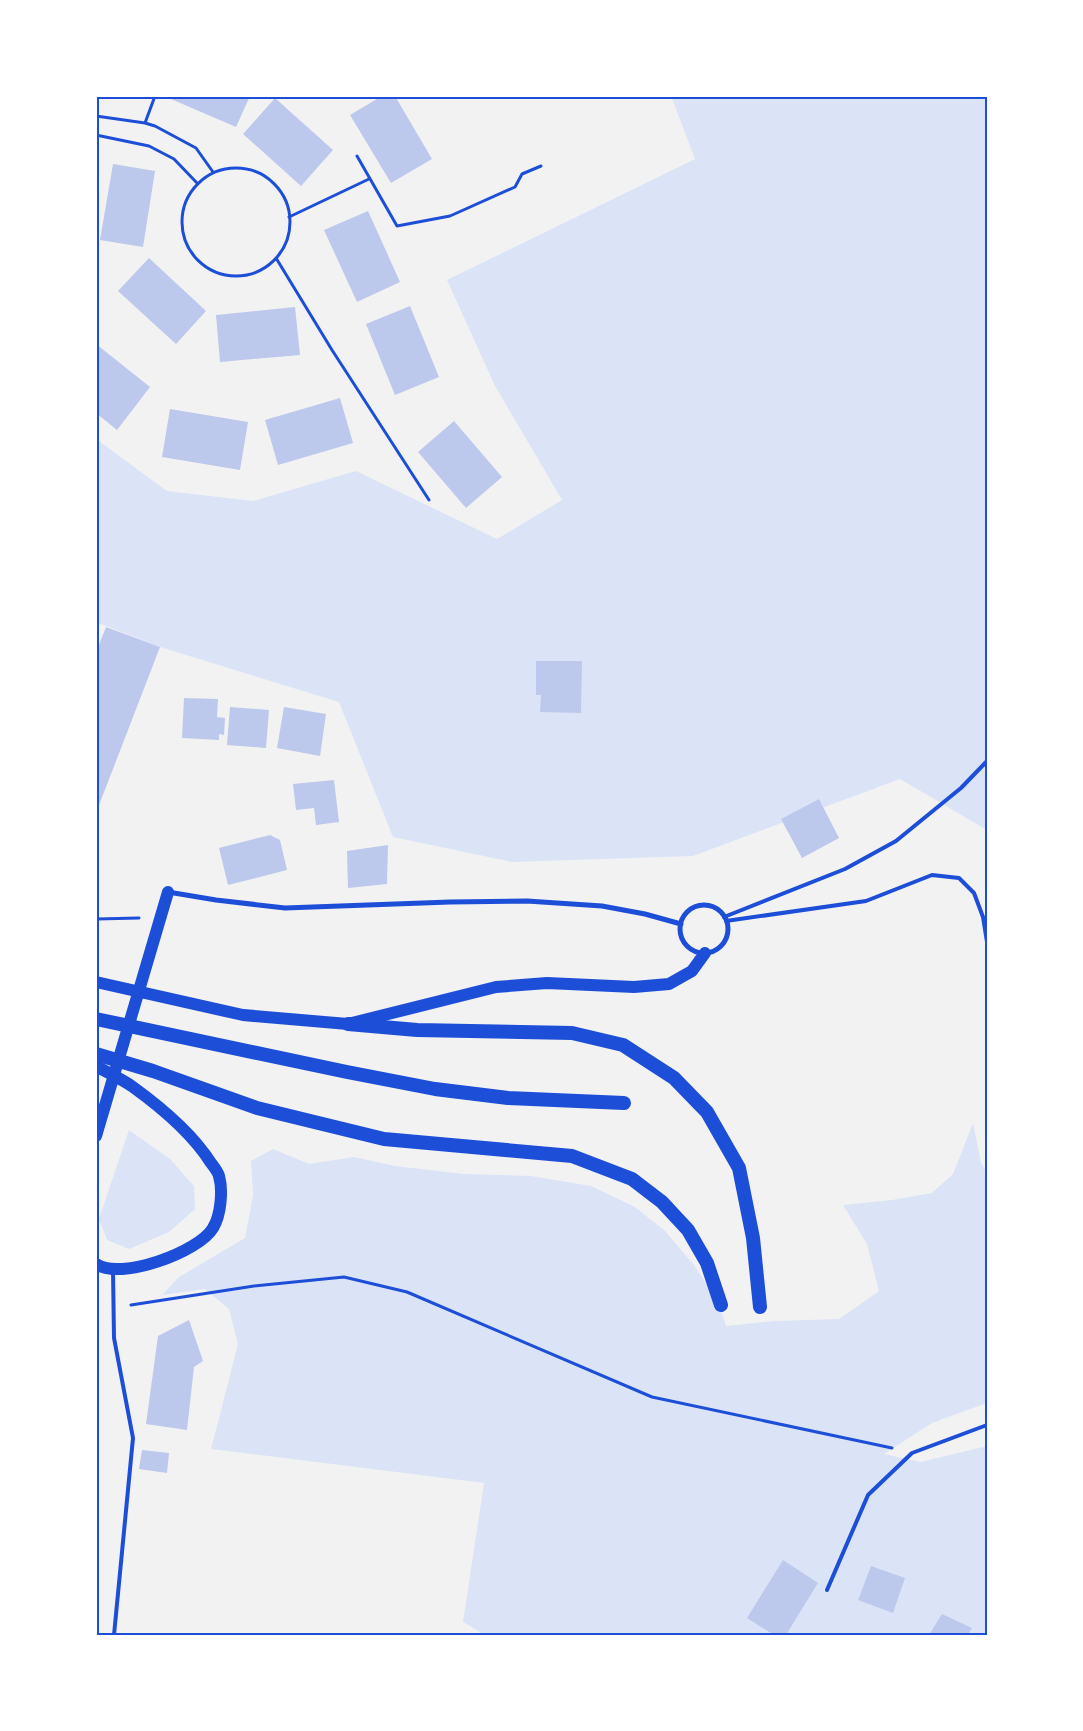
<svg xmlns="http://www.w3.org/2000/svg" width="1083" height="1731" viewBox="0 0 1083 1731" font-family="'DejaVu Sans',sans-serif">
	<rect width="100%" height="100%" fill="#f2f2f2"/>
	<path fill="#dbe4f7" d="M671,96H987V830L900,779L693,856L512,862L393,837L339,702L160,647L96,622V439L167,491L253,501L356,471L497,539L562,500L495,386L447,280L695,159Z
		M973,1123L981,1163L987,1172V1403L932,1423L884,1454L921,1462L987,1446V1635H485L463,1622L484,1483L211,1449L238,1344L229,1309L205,1289L162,1295L179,1277L245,1238L253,1195L251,1161L273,1149L309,1164L354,1157L395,1166L464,1174L531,1176L591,1186L635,1207L665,1231L694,1265L719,1303L726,1326L775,1321L839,1319L879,1291L867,1244L843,1205L892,1200L932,1193L953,1174Z
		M129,1130L170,1159L194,1186L195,1209L169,1232L129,1249L107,1240L99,1219Z"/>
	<path fill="#bdc9ec" d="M164,96H250L236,127Z
		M382,96H395L432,159L391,183L350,115Z
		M275,98L333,150L301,186L243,134Z
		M113,164L155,171L143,247L100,240Z
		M368,211L400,282L357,302L324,230Z
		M149,258L206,311L176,344L118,291Z
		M410,306L439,377L395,395L366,324Z
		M295,307L300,355L220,362L216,315Z
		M96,344L150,387L117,430L96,413Z
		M340,398L353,443L278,465L265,420Z
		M170,409L248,422L240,470L162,457Z
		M454,421L502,477L466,508L418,452Z
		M106,627L160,647L96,813V653Z
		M536,661H582L581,713L540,712L541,695H536Z
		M184,698L218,699L217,717L225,718L224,735L219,734V740L182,738Z
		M230,707L269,710L266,748L227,745Z
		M284,707L326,714L320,756L277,748Z
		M334,780L339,822L316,825L314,808L296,810L293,784Z
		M819,799L839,838L802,858L781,819Z
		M270,835L280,840L287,870L228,885L219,848Z
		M388,845L387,884L348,888L347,851Z
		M189,1320L203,1361L194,1367L187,1430L146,1424L158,1336Z
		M142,1450L169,1453L167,1473L139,1469Z
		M783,1560L818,1583L786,1635H774L747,1618Z
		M871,1566L905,1578L893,1613L858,1600Z
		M942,1614L972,1628L968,1635H929Z"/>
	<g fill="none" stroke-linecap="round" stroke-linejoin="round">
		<path stroke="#1d4ed8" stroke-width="3" d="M155,96L145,123L155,126L196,148L213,172
			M96,116L145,123
			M96,135L149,146L174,159L197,183
			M357,156L397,226L450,216L515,187L522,174L541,166
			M182 222a54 54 0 1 1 108 0a54 54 0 1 1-108 0Z
			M289,217L369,179
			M276,258L332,350L429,500
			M96,919L139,918
			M131,1305L254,1286L344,1277L407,1292L652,1397L892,1448"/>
		<path stroke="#1d4ed8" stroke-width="4" d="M724,917L845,869L896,841L961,788L987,761
			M726,921L866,901L932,875L959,878L974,893L983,917L987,942
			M113,1270L114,1338L133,1438L114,1635
			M827,1590L868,1495L912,1453L987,1425"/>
		<path stroke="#1d4ed8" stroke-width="5" d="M168,892L216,900L285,908L450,902L527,901L602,906L645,914L681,924
			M680 929a24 24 0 1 1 48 0a24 24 0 1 1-48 0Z"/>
		<path stroke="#1d4ed8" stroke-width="12" d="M96,982L243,1015L348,1024L496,987L547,983L634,987L669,984L692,971L705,953
			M96,1066C108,1073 122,1079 133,1087C162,1108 192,1133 211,1163C214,1167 218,1172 219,1176C223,1190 221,1215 213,1228C199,1252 120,1281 96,1264
			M96,1136L168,892"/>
		<path stroke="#1d4ed8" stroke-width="14" d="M96,1019L347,1072L435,1089L508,1098L624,1103
			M348,1024L417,1030L572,1033L623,1045L674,1078L707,1112L739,1168L753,1238L760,1307
			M96,1054L153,1071L257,1108L384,1139L572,1156L632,1179L662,1202L688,1230L707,1263L721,1305"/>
	</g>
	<rect width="1083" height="1731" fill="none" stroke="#ffffff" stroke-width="195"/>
	<rect x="98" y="98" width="888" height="1536" fill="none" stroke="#1d4ed8" stroke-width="2"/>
</svg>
